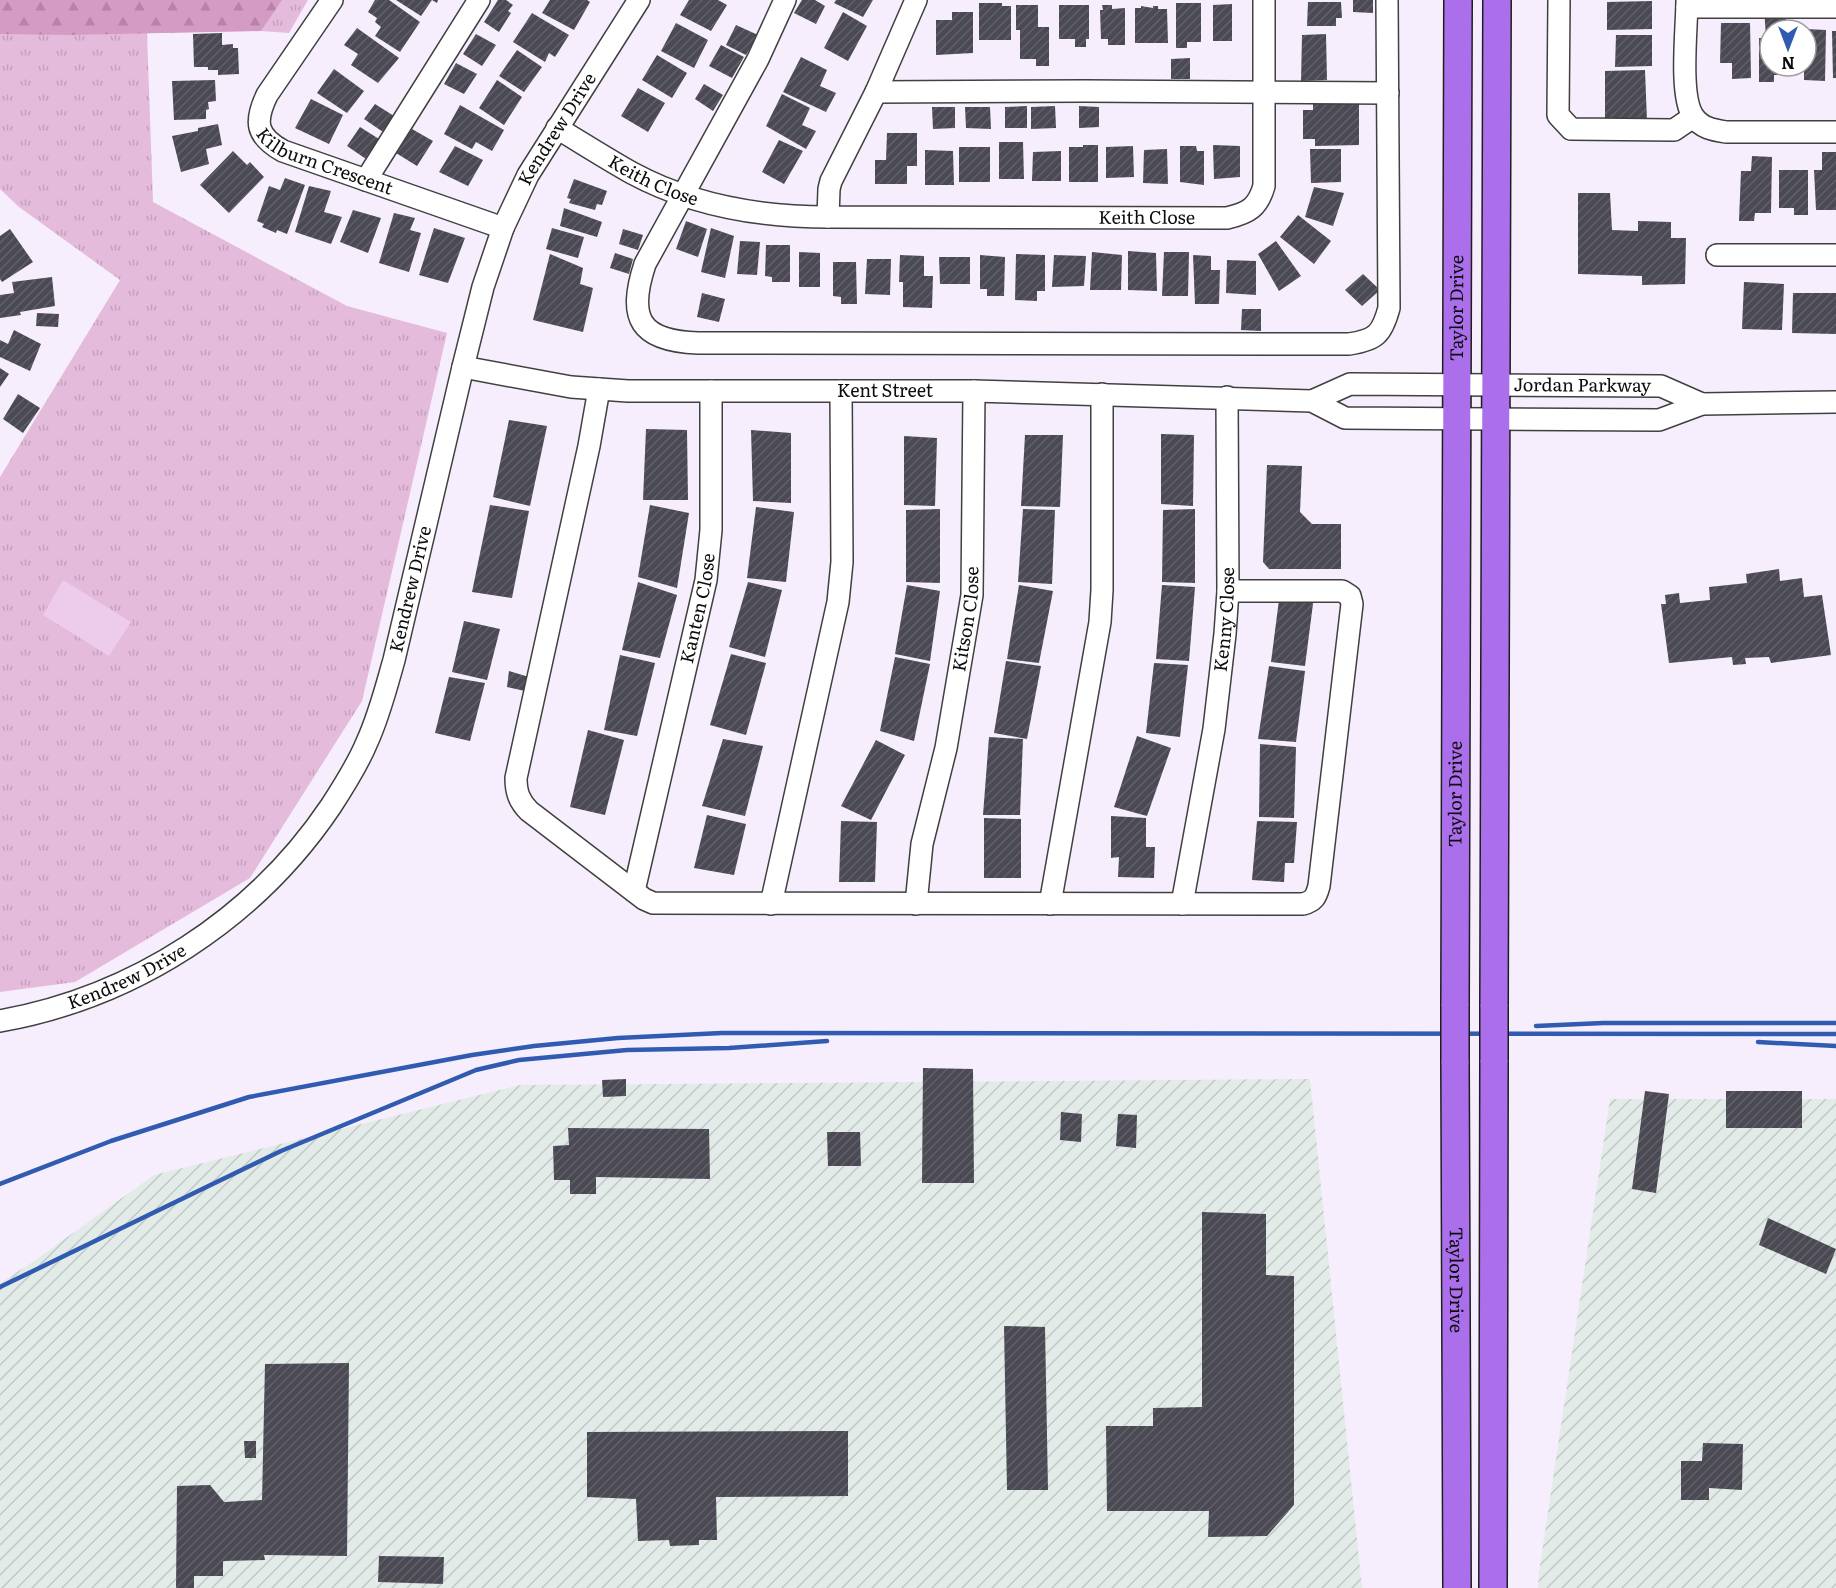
<svg xmlns="http://www.w3.org/2000/svg" width="1836" height="1588" viewBox="0 0 1836 1588" font-family="Literata,serif">
	<defs>
		<pattern id="industrial-furrows" width="10" height="10" patternUnits="userSpaceOnUse" patternTransform="scale(1.5)"><rect width="10" height="10" fill="#e2ebe7"/><path d="M-1 1l2-2M0 10L10 0M9 11l2-2" fill="none" stroke="#c1c8c5"/></pattern>
		<pattern id="grass-tufts" width="24" height="20" patternUnits="userSpaceOnUse" patternTransform="scale(1.5)"><rect width="24" height="20" fill="#e5bbdc"/><path d="M3 7l-1-3M5 7V3M7 7l1-3M15 17l-1-3M17 17v-4M19 17l1-3" fill="none" stroke="#c3a0bc"/></pattern>
		<pattern id="forest-firs" width="22" height="20" patternUnits="userSpaceOnUse" patternTransform="scale(1.5)"><rect width="22" height="20" fill="#d49bc5"/><path d="M5 1l3.5 6h-7zM16 11l3.5 6h-7z" fill="#b584a8"/></pattern>
		<pattern id="building-hatch" width="6" height="6" patternUnits="userSpaceOnUse" patternTransform="scale(1.5)"><rect width="6" height="6" fill="#4b4a54"/><path d="M-1 1l2-2M0 6l6-6M5 7l2-2" fill="none" stroke="#606068"/></pattern>
	</defs>
	<rect width="100%" height="100%" fill="#f6eefd"/>
	<path fill="url(#industrial-furrows)" d="M1310,1079L1362,1588H0V1283L31,1263L154,1175L520,1085Z
		M1610,1099H1836V1588H1538L1539,1572Z"/>
	<path fill="url(#grass-tufts)" d="M0,0H308L289,33L261,31L147,33L153,202L347,306L447,333L362,701L250,878L75,982L0,992V477L120,280L19,207L0,189Z"/>
	<path fill="url(#forest-firs)" d="M0,0H282L261,31L69,35L0,34Z"/>
	<path fill="#edcceb" d="M63,580L131,622L109,656L43,615Z"/>
	<path fill="url(#building-hatch)" d="M375,0H389L420,22L400,52L375,36L381,27L375,22L377,18L368,12Z
		M396,0H438L437,3L432,0L421,16Z
		M498,0H506L513,5L508,11L511,13L499,32L484,22Z
		M550,0H587L590,2L574,30L542,13Z
		M689,0H718L727,5L711,31L680,15Z
		M802,0H815L825,6L816,24L794,13Z
		M836,0H873L863,17L834,3Z
		M1353,0H1373V13L1353,12Z
		M1652,1V29L1607,30V2Z
		M1308,2H1341L1342,18H1336V26H1307Z
		M979,3H1002V6H1011V40H979Z
		M1176,3H1201V42H1187V48H1176Z
		M1232,4V41H1213V5Z
		M1016,5H1038V27H1049V66H1036V59H1020V30H1016Z
		M1059,5H1089V39H1086V47H1075V39H1059Z
		M1102,5H1112V9L1125,8V45H1108V39H1101L1100,10H1103Z
		M1141,6L1153,8V6H1158V9H1167L1168,43H1135V8H1141Z
		M1764,7H1786V30H1770V66H1779V75H1774V82H1759V38H1766Z
		M843,12L867,26L848,61L824,48Z
		M952,12H973V53L936,55V20H952Z
		M532,13L569,35L555,57L549,53L545,62L513,42Z
		M676,23L708,40L694,68L661,51Z
		M1721,23H1750L1751,78L1732,79V63H1720Z
		M736,25L758,35L746,55L726,45Z
		M357,28L399,58L378,83L351,65L358,54L344,45Z
		M1806,29L1826,30L1825,81L1804,80V66H1806Z
		M1832,31H1836V78H1833Z
		M222,33V45L233,44V48H238L239,74L218,75V70H208V67H194L193,34Z
		M476,34L496,45L482,66L463,54Z
		M1326,34L1327,80L1301,81L1302,35Z
		M1616,35H1652V66L1615,67Z
		M721,45L744,57L732,78L709,66Z
		M517,50L542,67L524,92L499,76Z
		M657,55L687,73L672,98L642,80Z
		M801,57L827,70L820,86L836,93L826,112L783,92Z
		M1190,58V79H1171V59Z
		M456,63L477,74L464,94L444,84Z
		M334,69L364,91L347,113L317,93Z
		M1645,70L1647,121H1605V71Z
		M215,80L216,101L208,102L209,109L206,110V119L174,120L172,81Z
		M497,80L522,97L504,125L479,108Z
		M704,84L723,95L713,111L695,99Z
		M638,88L665,103L648,132L621,116Z
		M782,94L810,108L802,125L816,131L806,149L766,126Z
		M311,99L343,115L329,144L295,128Z
		M1359,103V145L1315,146V139H1303V110H1313V104Z
		M375,104L394,116L383,132L364,119Z
		M460,105L504,130L492,151L476,142L472,149L444,134Z
		M1027,106V128H1005V107Z
		M1055,106L1056,128L1031,129V107Z
		M1079,106L1099,107V127L1079,128Z
		M932,107H955V128L933,129Z
		M965,107H990L991,129L966,128Z
		M218,124L222,145L206,149L209,164L181,172L172,136L198,131V128Z
		M360,127L379,139L366,159L347,146Z
		M412,129L433,141L417,166L396,153Z
		M887,133H917V166H907V184H875V160H886Z
		M779,140L803,151L784,184L762,172Z
		M999,142H1023L1024,179H999Z
		M1083,145H1098V182H1069V147H1083Z
		M1213,145L1240,146V177L1214,179Z
		M455,146L483,160L468,186L439,172Z
		M1133,146L1134,177L1106,178V147Z
		M1180,146H1196L1197,151H1204V185L1180,182Z
		M959,147H990V182H959Z
		M1167,149L1168,184L1143,183L1144,150Z
		M1310,149H1341V182L1311,183Z
		M925,150L953,151L954,185H925Z
		M233,151L247,165L250,162L264,177L229,213L200,185Z
		M1061,151V181H1032L1033,152Z
		M1822,152H1836V210H1816L1814,170H1822Z
		M1752,156L1772,157L1771,213H1755L1754,221H1739L1741,171H1751Z
		M1779,170H1808V215H1794V208H1779Z
		M285,178L305,185L287,234L277,230L276,233L262,227L264,224L257,221L269,186L280,190Z
		M574,179L607,191L602,205L597,204L595,210L569,203L571,199L567,198Z
		M309,186L331,191L324,212L342,217L331,244L295,232Z
		M1314,187L1344,193L1333,226L1305,217Z
		M1578,193H1610L1612,230L1638,231V221L1671,222V238H1686L1685,284L1642,285V276L1578,274Z
		M564,208L602,222L597,237L560,226Z
		M353,210L381,218L368,253L340,242Z
		M394,213L415,218L410,230L421,233L409,272L379,263Z
		M1298,215L1331,241L1314,264L1280,237Z
		M686,221L707,229L698,257L676,249Z
		M434,228L465,238L448,283L419,275Z
		M552,228L584,237L578,258L546,249Z
		M711,228L734,236L725,278L701,272Z
		M10,229L33,262L2,282L0,279V236Z
		M623,229L643,235L638,250L619,244Z
		M740,241L760,242L757,275L737,274Z
		M1276,241L1301,276L1279,291L1258,254Z
		M766,245H790V282H772V277L765,276Z
		M1128,251L1156,253L1157,291L1128,290Z
		M799,252L820,253V287H799Z
		M1092,252L1122,255L1121,290H1090Z
		M1164,252H1189L1188,296H1162Z
		M615,253L633,259L629,274L610,268Z
		M550,254L583,268L580,284L593,288L583,332L533,320Z
		M1016,254L1045,255V291H1037V301L1015,300Z
		M900,255L924,256V276H933L932,308L903,307V282H899Z
		M980,255L1005,257L1004,296H987V289H980Z
		M1054,255L1086,256L1084,286L1052,287Z
		M1193,255L1211,256V270H1220L1219,304H1195Z
		M939,257H970V284H940Z
		M867,259H891L890,295L865,294Z
		M1227,260L1256,261V295L1226,293Z
		M833,262H856L857,304H841V297L833,296Z
		M1363,274L1380,290L1362,306L1345,290Z
		M52,277L55,306L20,312L21,315L0,318V295L14,293L12,282Z
		M1744,282L1784,284L1782,330L1742,329Z
		M702,293L725,299L719,322L697,317Z
		M1793,293H1836V334L1792,333Z
		M1242,309H1261V331L1241,330Z
		M37,313L59,314L58,327L36,326Z
		M14,330L41,344L30,371L0,357V340L8,344Z
		M0,368L9,374L0,387Z
		M18,394L40,408L23,433L3,419Z
		M509,420L547,426L530,506L493,497Z
		M646,429L687,430L688,500H643Z
		M751,430L791,433V503L753,501Z
		M1161,434L1194,435L1193,506L1161,504Z
		M1025,435H1063L1060,507L1021,506Z
		M904,436L937,438L935,506L904,505Z
		M1267,465L1302,466L1300,512L1312,524H1341V569H1269L1263,562Z
		M490,505L529,511L512,598L472,592Z
		M650,505L689,513L677,588L638,577Z
		M756,507L794,512L786,582L747,578Z
		M940,509V583L906,582V510Z
		M1023,509L1055,510L1052,584L1018,582Z
		M1195,509V583L1162,582L1163,510Z
		M1779,569L1780,581L1802,578L1804,597L1822,595L1831,655L1771,663L1769,657L1745,658L1746,664L1733,665L1732,657L1669,663L1661,604H1666L1665,595L1679,593L1680,603L1710,600L1709,587L1747,583L1746,574Z
		M638,582L677,595L660,658L622,650Z
		M748,582L782,590L765,657L729,647Z
		M907,585L940,591L930,661L895,654Z
		M1019,585L1053,591L1039,663L1007,659Z
		M1162,585L1195,587L1189,661L1156,659Z
		M1280,592L1314,596L1305,666L1271,662Z
		M464,621L500,629L487,680L452,672Z
		M731,654L766,663L746,735L710,725Z
		M620,655L655,663L637,736L604,730Z
		M895,657L930,664L914,741L880,731Z
		M1006,661L1041,666L1027,739L994,733Z
		M1154,663L1188,665L1180,737L1146,733Z
		M1269,666L1305,671L1296,742L1258,739Z
		M509,671L529,677L525,691L507,687Z
		M449,677L485,683L470,741L435,733Z
		M588,730L624,740L605,815L570,807Z
		M1137,736L1171,748L1147,816L1114,807Z
		M989,737L1023,739L1020,815H983Z
		M723,739L763,746L745,816L702,806Z
		M876,740L905,755L871,820L841,806Z
		M1260,744L1296,747L1294,818L1259,817Z
		M707,815L746,824L734,875L694,868Z
		M1111,816L1146,818V847H1155L1154,878L1118,877L1119,857L1111,858Z
		M984,818L1021,819V878H984Z
		M841,821L877,822L875,882H839Z
		M1257,821L1297,822L1294,863H1285L1284,882L1252,880Z
		M923,1068L973,1069L974,1183H922Z
		M626,1079V1096L603,1097L602,1080Z
		M1645,1091L1669,1094L1656,1193L1632,1189Z
		M1726,1091H1802V1128H1726Z
		M1061,1112L1082,1114L1081,1142L1060,1140Z
		M1118,1114L1137,1115L1136,1148L1116,1146Z
		M568,1128L709,1129L710,1179L596,1177V1194H570V1180H554L553,1146L569,1145Z
		M827,1132H860L861,1166H828Z
		M1202,1212L1266,1214V1275L1294,1276V1505L1267,1536L1208,1537L1209,1511H1107L1106,1426H1153V1408L1202,1407Z
		M1768,1218L1836,1249L1826,1274L1759,1245Z
		M1004,1326L1045,1327L1048,1490H1007Z
		M349,1363L347,1556L264,1555L265,1560L223,1561V1576H194V1588H176L177,1486L210,1485L224,1502L262,1500L265,1364Z
		M848,1431V1496L716,1497L717,1540H699V1545L670,1546L669,1540L638,1541L636,1499L587,1497V1432Z
		M244,1441H256V1458H245Z
		M1703,1443L1743,1444L1742,1490L1709,1488V1500H1681V1461H1702Z
		M379,1556L444,1557L443,1584L378,1582Z"/>
	<g fill="none" stroke-linecap="round" stroke-linejoin="round">
		<g stroke="#404040" stroke-width="24">
			<g id="minor">
				<path id="s1" d="M332,0L267,95C254,122 256,136 283,151L503,228"/>
				<path d="M785,0L758,59L645,264C627,319 640,341 698,343L1349,344C1376,340 1382,334 1389,308L1387,0"/>
				<path id="s2" d="M916,0L876,92L831,181L829,189L828,217L1227,218C1249,213 1258,207 1264,186V0"/>
				<path d="M1559,0L1558,115L1571,129L1674,130L1693,117"/>
				<path d="M1687,0C1687,27 1679,95 1693,116C1701,128 1713,130 1726,132H1836"/>
				<path d="M1687,7H1836"/>
				<path d="M876,92L1085,91L1388,93"/>
				<path id="s3" d="M557,128C582,143 607,159 632,173C693,206 759,217 828,217"/>
				<path d="M366,180L479,0"/>
				<path d="M1717,255H1836"/>
				<path id="s4" d="M463,367L571,387L628,391H974L1312,401L1345,418L1659,420L1702,404L1836,402"/>
				<path d="M599,389L589,446L516,778C516,792 519,801 529,811L644,899L653,903L1303,904C1314,901 1316,897 1319,886L1352,604L1350,596L1342,591H1228"/>
				<path id="s5" d="M1312,401L1350,384L1495,385L1661,386L1702,404"/>
				<path id="s6" d="M634,891L706,580L711,530V391"/>
				<path d="M771,904L838,602L842,562L841,391"/>
				<path id="s7" d="M916,904L922,844L946,748L972,595L974,391"/>
				<path d="M1050,904L1100,622L1102,590V394"/>
				<path id="s8" d="M1182,904L1214,729L1225,634L1228,591L1227,397"/>
				<path id="s9" d="M0,1021C134,997 255,919 331,806C344,786 358,764 367,742C379,716 386,688 394,660L463,367L483,287L503,228L528,175L639,0"/>
			</g>
		</g>
		<g stroke="#1e1e1e" stroke-width="30">
			<g id="major">
				<path id="s10" d="M1455,1006L1458,0"/>
				<path d="M1494,1007L1497,0"/>
				<path id="s11" d="M1455,1061L1457,1588"/>
				<path d="M1493,1588L1494,1060"/>
			</g>
		</g>
		<use href="#minor" stroke="#fff" stroke-width="21"/>
		<use href="#major" stroke="#ab6fec" stroke-width="27"/>
		<path stroke="#315bb0" stroke-width="4.5" d="M1536,1026L1603,1023H1836
			M1758,1042L1836,1046
			M0,1184L111,1141L249,1097L472,1055L534,1046L618,1038L722,1033L1836,1034
			M0,1287L281,1151L476,1070L519,1060L627,1050L729,1048L827,1041"/>
		<g stroke="#1e1e1e" stroke-width="30" stroke-linecap="butt">
			<path id="major-bridge" d="M1494,1060V1007
				M1455,1061V1006"/>
		</g>
		<use href="#major-bridge" stroke="#ab6fec" stroke-width="27"/>
	</g>
	<g text-anchor="middle" stroke-width="6" stroke-linejoin="round" paint-order="stroke">
		<g font-size="18" fill="#0d0d0d" stroke="#fff">
			<text dy="6" stroke="none"><textPath href="#s9" startOffset="1124">Kendrew Drive</textPath></text>
			<text dy="6" stroke="none"><textPath href="#s1" startOffset="225">Kilburn Crescent</textPath></text>
			<text dy="6" stroke="none"><textPath href="#s3" startOffset="110">Keith Close</textPath></text>
			<text dy="6" stroke="none"><textPath href="#s2" startOffset="555">Keith Close</textPath></text>
			<text dy="6" stroke="none"><textPath href="#s10" startOffset="698">Taylor Drive</textPath></text>
			<text dy="6" stroke="none"><textPath href="#s5" startOffset="274">Jordan Parkway</textPath></text>
			<text dy="6" stroke="none"><textPath href="#s4" startOffset="424">Kent Street</textPath></text>
			<text dy="6" stroke="none"><textPath href="#s9" startOffset="638">Kendrew Drive</textPath></text>
			<text dy="6" stroke="none"><textPath href="#s6" startOffset="290">Kanten Close</textPath></text>
			<text dy="6" stroke="none"><textPath href="#s7" startOffset="290">Kitson Close</textPath></text>
			<text dy="6" stroke="none"><textPath href="#s8" startOffset="288">Kenny Close</textPath></text>
			<text dy="6" stroke="none"><textPath href="#s10" startOffset="212">Taylor Drive</textPath></text>
			<text dy="6" stroke="none"><textPath href="#s9" startOffset="135">Kendrew Drive</textPath></text>
			<text dy="6" stroke="none"><textPath href="#s11" startOffset="219">Taylor Drive</textPath></text>
		</g>
	</g>
	<g transform="translate(1788 48) rotate(180)"><circle r="28" fill="#ffffff" stroke="#9e9e9e" stroke-width="1.5"/>
	<path d="M0-4.5L10 22L0 15L-10 22Z" fill="#315bb0"/>
	<text y="-9" font-size="16" font-weight="bold" text-anchor="middle" fill="#0d0d0d">N</text>
	</g>
</svg>
